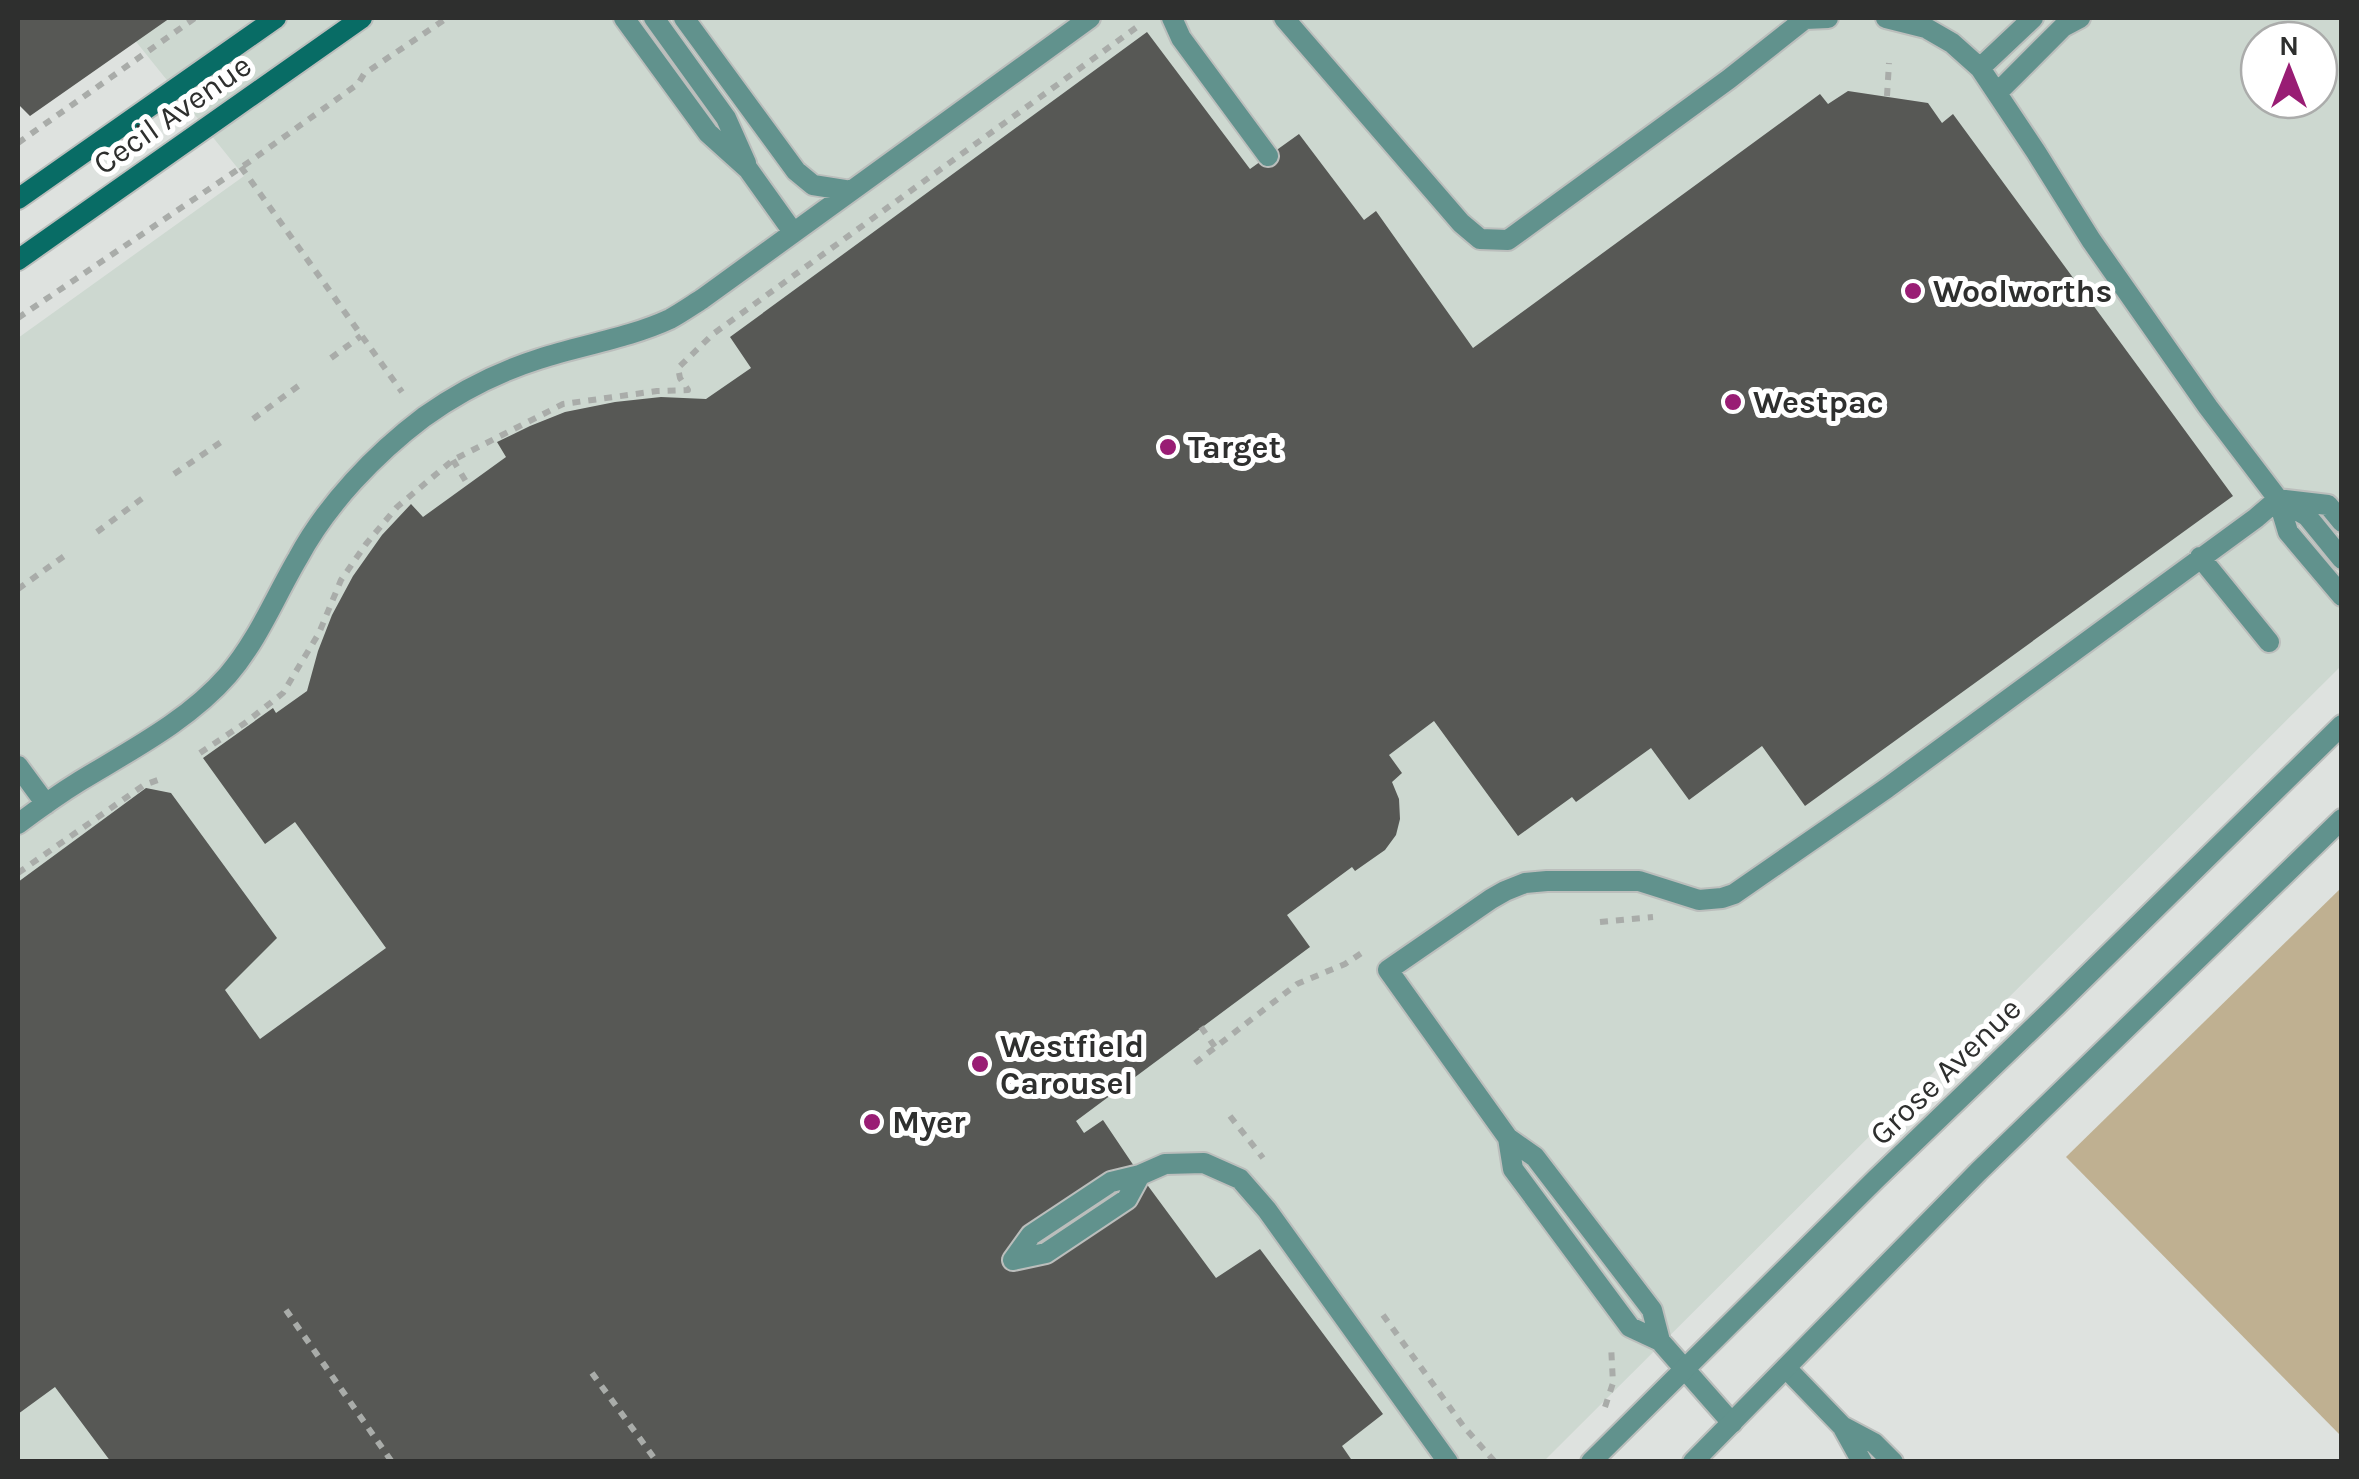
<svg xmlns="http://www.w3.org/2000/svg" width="2359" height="1479" viewBox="0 0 2359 1479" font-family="Karla,sans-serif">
	<rect width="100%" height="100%" fill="#dee2df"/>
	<path fill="#cdd8d0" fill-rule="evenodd" d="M117,18H2341V666L1544,1461H18V338L244,176ZM2259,40H2319V100H2259Z"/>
	<path fill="#bfb091" d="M2341,888V1436L2066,1157Z"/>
	<path fill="#575855" d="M18,18H170L30,116L18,104Z
		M1147,32L1250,169L1299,134L1364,220L1376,211L1473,348L1820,94L1828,104L1848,91L1928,103L1942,123L1953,114L2233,496L1805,806L1762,746L1689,800L1651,748L1576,802L1572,797L1518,836L1434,721L1389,755L1402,773L1392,782L1399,799L1400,819L1396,835L1385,850L1355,871L1352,867L1287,915L1310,947L1076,1121L1084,1133L1103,1120L1140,1175L1216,1278L1260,1249L1383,1414L1342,1446L1353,1462H111L55,1387L18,1414V882L146,788L171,793L277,938L225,990L260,1039L386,948L295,822L265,844L203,758L273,708L276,713L307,691L318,651L332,615L353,576L382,535L411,504L423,517L506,457L497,442L530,426L565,412L615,402L661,397L706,399L751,368L730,337Z"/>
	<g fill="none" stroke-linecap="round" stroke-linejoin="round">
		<g stroke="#bbbebc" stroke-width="24">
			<path id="service" d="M624,18L708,133L748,169L793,232
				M654,18L726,118L746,163
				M684,18L796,171L813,185L851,191
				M1172,18L1181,38L1268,156
				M1284,18L1461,223L1480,239L1508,240L1729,79L1805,19L1828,18
				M1886,18L1926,28L1952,43L1980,68L2036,152L2091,240L2208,407L2278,499L2307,516L2342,559
				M1980,68L2033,18
				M1997,93L2063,27L2080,18
				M2278,499L2288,532L2342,596
				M2200,557L2269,642
				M18,766L46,804
				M18,824C38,809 59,794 80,781C131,750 189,720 228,675C258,640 275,597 298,558C327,504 375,454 424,417C459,392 498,372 539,359C582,345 629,338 670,319C681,313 691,306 702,299L1090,18
				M1508,1138L1513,1169L1630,1327L1660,1341L1732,1423
				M1013,1260L1031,1235L1111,1182L1140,1175L1165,1164L1204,1163L1240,1179L1267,1210L1448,1462
				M1013,1260L1046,1253L1127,1199L1140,1175
				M1660,1341L1652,1310L1535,1157L1508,1138L1388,970L1491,899L1505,891L1525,883L1547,881H1639L1699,900L1722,898L1734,894L1887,788L2256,518L2278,499L2328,505L2342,522
				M1786,1368L1842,1426L1862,1462
				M1842,1426L1874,1443L1893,1462"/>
		</g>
		<g stroke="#bbbebc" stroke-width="24">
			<path id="tertiary" d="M1591,1462L1876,1179L2055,1007L2342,725
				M1693,1462L1978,1172L2342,819"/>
		</g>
		<g stroke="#bbbebc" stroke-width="24">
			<path id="secondary" d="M18,199L276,18
				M18,260L362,18"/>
		</g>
		<path stroke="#a9aca9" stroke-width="6" stroke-dasharray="8 8" stroke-linecap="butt" d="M1887,96L1889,63
			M18,143L195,18
			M241,167L402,392
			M18,318L249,162L358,84L364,74L447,18
			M331,358L361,336
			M253,419L301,384
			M453,460L468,485
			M174,474L221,442
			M97,532L144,497
			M18,589L67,554
			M200,753L245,723L283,693L319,633L341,580L366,544L397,507L453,460L563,404L657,391L688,390L680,378L678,368L713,334L1137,27
			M18,873L144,785L158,780
			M1600,922L1653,917
			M1201,1027L1215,1047
			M1195,1063L1297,984L1345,964L1366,950
			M1230,1116L1263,1158
			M286,1310L392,1462
			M1383,1315L1464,1427L1495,1462
			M592,1373L657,1462
			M1605,1407L1613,1383L1611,1345"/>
		<use href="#service" stroke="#61928d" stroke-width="20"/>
		<use href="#tertiary" stroke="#61928d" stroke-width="20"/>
		<use href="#secondary" stroke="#086c65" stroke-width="20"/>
	</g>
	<g fill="#991d74" stroke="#fff" stroke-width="4">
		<circle cx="1913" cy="291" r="10"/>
		<circle cx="1733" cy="402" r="10"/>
		<circle cx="1168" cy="447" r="10"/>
		<circle cx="980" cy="1064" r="10"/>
		<circle cx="872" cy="1122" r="10"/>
	</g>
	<g text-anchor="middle" stroke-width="10" stroke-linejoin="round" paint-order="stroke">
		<g font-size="32" fill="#2e2f2e" stroke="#fff">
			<text transform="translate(172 114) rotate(-35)" y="11">Cecil Avenue</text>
			<text transform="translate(1945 1071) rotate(-44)" y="11">Grose Avenue</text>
		</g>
		<g font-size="32" font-weight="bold" fill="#2e2f2e" stroke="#fff" text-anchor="start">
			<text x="1933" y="302">Woolworths</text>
			<text x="1753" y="413">Westpac</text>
			<text x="1188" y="458">Target</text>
			<text x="1000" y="1057">Westfield<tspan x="1000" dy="37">Carousel</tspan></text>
			<text x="892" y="1133">Myer</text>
		</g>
	</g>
	<rect width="2359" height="1479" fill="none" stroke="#2e2f2e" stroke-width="40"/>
	<g transform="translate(2289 70)"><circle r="48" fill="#ffffff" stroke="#abacab" stroke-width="2.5"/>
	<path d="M0-8L18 38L0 25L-18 38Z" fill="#991d74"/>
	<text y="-15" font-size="28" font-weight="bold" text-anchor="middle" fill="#2e2f2e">N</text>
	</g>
</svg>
